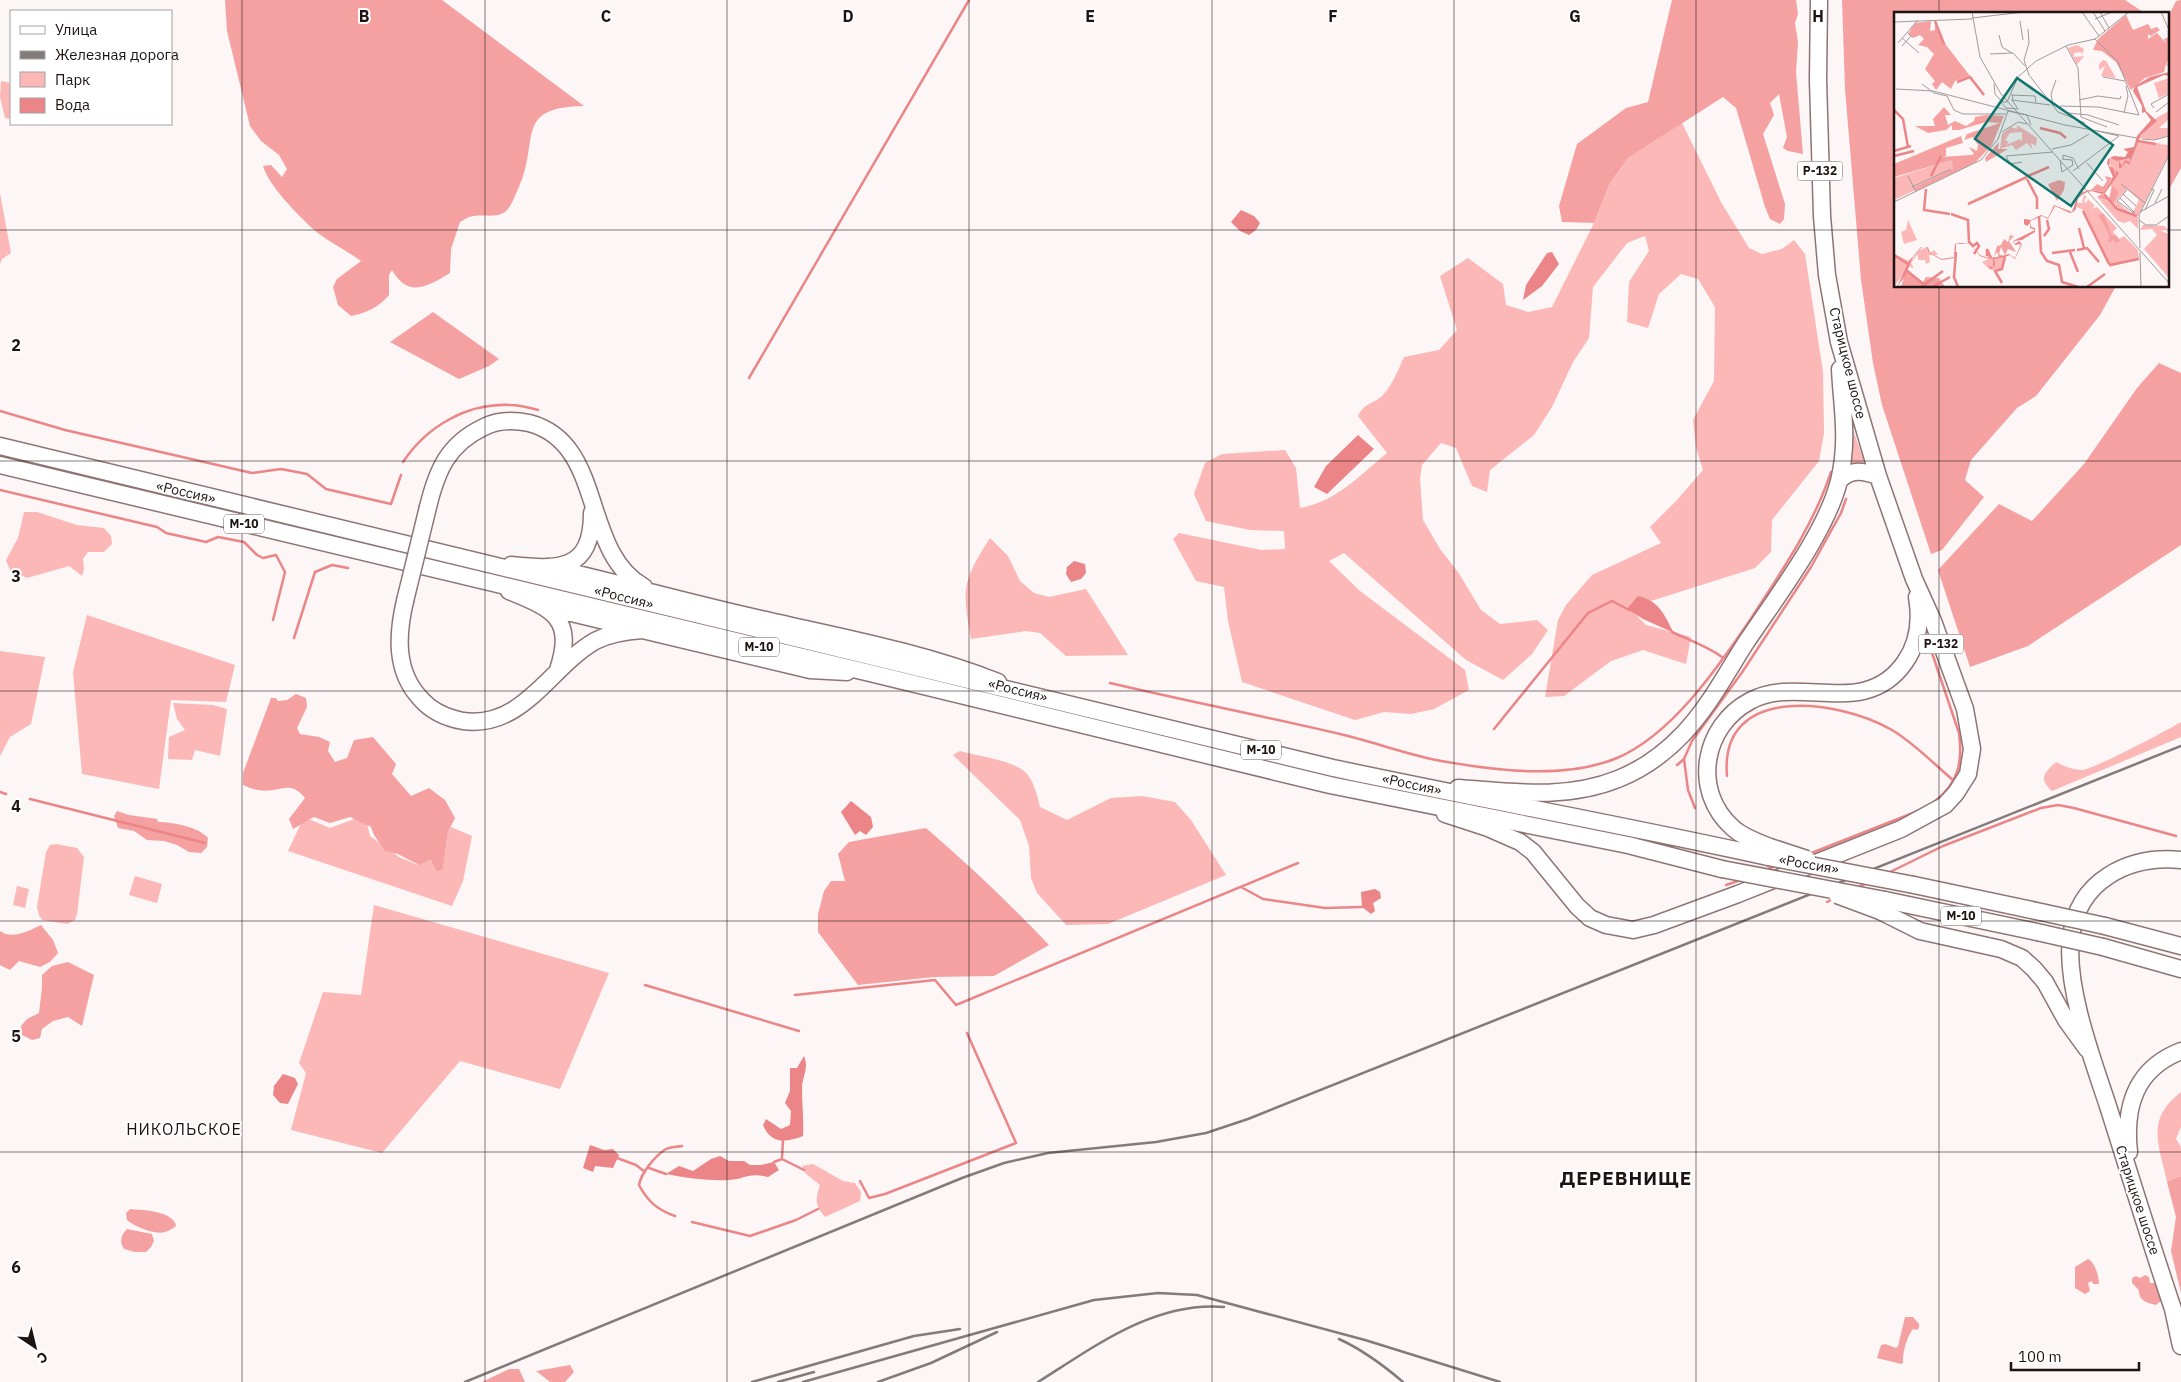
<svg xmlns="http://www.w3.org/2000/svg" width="2181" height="1382" viewBox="0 0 2181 1382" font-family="'IBM Plex Sans',sans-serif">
	<rect width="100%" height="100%" fill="#fcf6f6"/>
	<path fill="#fcb7b7" d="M1,81L11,83V119L5,118L0,97Z
		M1682,123L1721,202L1749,248L1762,254L1782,249L1794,240L1805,254L1823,372L1824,433L1819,461L1772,520L1771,552L1755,568L1651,601L1638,596L1632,611L1646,625L1691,637L1686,664L1643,650L1611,661L1564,696L1545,697L1558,620L1566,605L1592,575L1661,543L1650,527L1677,500L1703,470L1696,448L1693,420L1714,381L1715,307L1698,279L1681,274L1659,294L1648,328L1627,322L1629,282L1649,251L1645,236L1627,243L1593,287L1589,338L1573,362L1552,407L1534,435L1490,470L1487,492L1472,486L1456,448L1441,443L1422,465L1420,479L1423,520L1440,549L1458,572L1481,610L1500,624L1537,620L1548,630L1532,654L1503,680L1466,660L1344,553L1329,561L1360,591L1465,670L1469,690L1434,709L1411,714L1384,712L1355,720L1242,682L1228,621L1224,587L1196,581L1173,539L1179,533L1261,550L1285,549L1284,531L1250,530L1206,521L1194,494L1205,463L1222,454L1285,450L1296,468L1300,508C1336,502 1360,475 1387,453L1358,416C1365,402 1372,405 1382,396C1392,386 1398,370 1404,357L1439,350L1457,330L1440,276L1468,258L1503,284L1506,305L1528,312L1552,307L1594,223L1610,183L1628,158Z
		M0,193L11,253L2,259L0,264Z
		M1853,430L1864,461L1863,463H1850Z
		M24,512H37L77,525L104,528L111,536L112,544L104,552H88L83,559L84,569L82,576L69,566L27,578L10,570L6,560L18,538Z
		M990,538L1008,556L1020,581L1034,593L1049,597L1086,589L1128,655L1066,656L1040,633L1026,631L971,639C962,589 962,582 990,538Z
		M87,615L235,665L226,702L171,700L159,789L82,774L73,672Z
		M0,651L45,657L31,724L10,737L0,756Z
		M173,703L213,705L227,709L220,756L195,750L192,760L168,759L169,737L185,730L177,719Z
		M2181,722V737L2052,791C2038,779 2044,773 2056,762C2064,766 2073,770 2082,770C2092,770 2168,730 2181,722Z
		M960,751C978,756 1010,760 1024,771C1034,779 1037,796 1040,807L1067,820L1111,798L1142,796L1175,802L1191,820L1226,875L1108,924L1066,925L1037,893L1031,878L1029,846L1020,820L953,755Z
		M365,815L370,836L399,857L418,865L432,860L437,872L443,869L448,832L451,827L472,836L463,881L452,906L288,851L304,817L330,828Z
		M56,844L77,848L84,857L77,914L75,920L67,924L42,920L39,915L37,907L46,852L50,845Z
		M135,876L162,884L157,903L129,895Z
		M17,886L29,889L25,908L13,905Z
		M374,905L609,973L560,1089L460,1061L382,1153L291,1130L306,1073L299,1063L323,992L361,995Z
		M2181,1092V1127L2176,1139L2181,1147V1176L2167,1182C2159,1144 2145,1120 2181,1092Z
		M813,1164L843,1181L855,1183L861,1192L860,1201L825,1217C815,1206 815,1199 820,1185L805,1173L802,1166Z"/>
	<path fill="#f5a1a1" d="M225,0H442L584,106C512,107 541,141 518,189C515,195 512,205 507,210C498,219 485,214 474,216C469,216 464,220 460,222L451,249L450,273C427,287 408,298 392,270L389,275V295C379,307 366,313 351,316L338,305L333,287L337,279L361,261C346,250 327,241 313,229C297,214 269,186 263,166L271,165L282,177L287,169L279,155L261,141L250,126L227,31Z
		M1672,0H1796L1798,14L1795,23L1798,42L1796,72L1803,154L1788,151L1783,148L1787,137L1779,94L1770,103L1774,115L1763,134L1785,204L1784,219L1780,224L1770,219L1765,207L1736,108L1723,97L1628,158L1610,183L1594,223L1562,222L1559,206L1577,144L1626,108L1648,102Z
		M1842,0H2125L2146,14H1895V286H2116L2100,315L2036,396L2017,408L1971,460L1965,480L1984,497L1942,550L1931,554L1882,405L1873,363L1861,280L1845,89Z
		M2181,0V168L2167,193V19L2176,1Z
		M433,312L499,359L489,366L459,379L390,342Z
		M2159,363L2181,373V545L2028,646L1970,667L1938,570L1999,504L2032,521L2084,464L2137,388Z
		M296,694L306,698L307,707L297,728L300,734L319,737L330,742L328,751L335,762L347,758L354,740L373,737L396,764L392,774L411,796L429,788L445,800L455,818L448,832L443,869L437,872L431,860L419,865L398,854L385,851L374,835L371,827L350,817L330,823L314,817L293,829L289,819L305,798C289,778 279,794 259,790C254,790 248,787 243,785V773L271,698H276L278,701L287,700Z
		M117,811L129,815L157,819L158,822C173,822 199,827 208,838L207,847L201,853L189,852L177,845L164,841L147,840L134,831L118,828L114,816Z
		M926,828C969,865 1010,904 1049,945L994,976L934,977L858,985L818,932V914L824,891L831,881H845L838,854L849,842Z
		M41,925L53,940L58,953L50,962L40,967L19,961L10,970L0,965V931C12,940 29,931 41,925Z
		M68,962L94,975L82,1026L68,1017L53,1021L42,1029L40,1038L32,1040L22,1035L21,1026L27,1019L39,1013L42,987V975L52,966Z
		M2181,1176V1293L2171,1251L2176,1217L2167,1182Z
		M130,1209C142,1210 174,1211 176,1226C173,1228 169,1231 165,1232C155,1235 135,1227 127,1220L126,1213Z
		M127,1229L152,1234L154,1241L151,1247L146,1252H135L124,1249C119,1241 121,1235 127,1229Z
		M2088,1259C2095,1262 2099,1277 2099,1284H2093L2092,1281L2088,1283L2090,1291L2085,1294L2075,1288V1267Z
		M2145,1275L2149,1277L2150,1283H2156L2162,1300L2156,1305C2148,1303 2138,1301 2139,1290L2132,1283V1278L2136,1276L2140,1278Z
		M1905,1317H1913L1919,1324V1328L1917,1330L1913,1329C1907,1336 1902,1354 1903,1363L1901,1364L1877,1358L1881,1345L1885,1344L1896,1348L1898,1346Z
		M570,1365L574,1372L565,1382H550L536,1371Z
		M509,1369H519L525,1382H482Z"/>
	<path fill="#ec8587" d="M1241,210L1254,216L1260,223L1256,230L1249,235L1240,231L1231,222Z
		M1552,252L1559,264L1542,286L1523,300L1526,285L1547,253Z
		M1358,435L1374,449L1327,494L1314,487L1326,466Z
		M1074,561L1085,564L1086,573L1081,579L1071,582L1066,574L1067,567Z
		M1638,596C1660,601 1664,615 1674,633L1643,619L1627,609Z
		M851,801L871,817L873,827L866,835L860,831L855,835L841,812Z
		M1375,889L1380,892L1381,898L1373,903L1375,911L1371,914L1362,907L1361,892Z
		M804,1056C809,1068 803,1075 802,1087C802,1104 804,1120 803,1136C785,1143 771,1144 763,1125L766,1119L781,1129L790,1125L791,1111L785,1103L790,1091V1068H797Z
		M283,1074L295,1078L298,1084L288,1104L280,1103L273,1095L274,1086Z
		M590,1145L604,1150L613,1149L619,1155L613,1168L595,1166L593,1172L583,1168Z
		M720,1156L729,1161H744L750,1165H761L774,1162L779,1170L768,1177C747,1172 746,1179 729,1180C708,1181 687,1178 666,1174L679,1166L693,1171L711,1159Z"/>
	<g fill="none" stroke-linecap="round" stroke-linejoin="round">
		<path stroke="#ec8587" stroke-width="2.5" d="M749,378L969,0
			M0,411L65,430L252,473L281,469L307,474L326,489L391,504L401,475
			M403,462C427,426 467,403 511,405C520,405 530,408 538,410
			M0,490L157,527L166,533L206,542L218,537L244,542L257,555L263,558L276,555L285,572L273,620
			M1672,632C1689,640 1707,646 1722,657
			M294,638L315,572L332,565L348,568
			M1928,641L1959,733C1963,763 1958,784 1934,802
			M1110,683C1187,701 1263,716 1340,734C1375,742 1410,756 1447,762C1500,771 1566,779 1617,758C1671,735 1716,670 1748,623C1779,575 1813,527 1831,472
			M1494,729L1588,613L1612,601L1629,610
			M1684,759L1688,790L1695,808
			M1677,765L1684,759L1692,741L1743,671L1811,567L1841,513L1846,499
			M1727,776C1719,683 1838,699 1892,730C1914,743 1934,764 1954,781
			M0,792L6,794
			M30,799L205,843
			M1809,854L1918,811
			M1765,870L1778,865
			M1888,873L1943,846L2041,808L2058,805L2074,808L2176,836
			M1726,885L1741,880
			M1241,887L1263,899L1325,908L1362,907
			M1856,888L1867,883
			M1827,902L1833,899
			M645,985L799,1031
			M795,995L935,980L956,1005L1298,863
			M617,1158L636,1165L645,1172
			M782,1158L783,1140
			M774,1162L782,1159L804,1170
			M649,1168L666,1174
			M860,1181L869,1198L885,1194L1016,1143L967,1033
			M675,1216C658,1210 648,1202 639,1185C641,1173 655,1156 666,1149C670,1147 677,1147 682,1146
			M692,1222L750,1236L796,1220L818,1209"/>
		<g stroke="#8f7474" stroke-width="19">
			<path id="primary" d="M1839,481C1850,468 1864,471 1878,476
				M428,507C437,470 448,444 484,427C498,420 514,420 529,423C606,443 580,551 644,587
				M511,565C559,570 592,571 592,513
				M548,567C619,583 689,603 761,619C840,637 922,652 998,682
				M509,591C553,609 575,618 558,670
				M405,601C397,635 395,671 420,698C431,711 447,718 463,721C523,729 550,667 595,641C611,633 626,631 643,630
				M542,606L810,670L847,672
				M1458,788C1512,792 1566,800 1618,779C1643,769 1665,753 1683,734C1708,708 1726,674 1745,644C1775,599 1826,533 1839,481C1849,440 1842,409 1840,369
				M1445,814L1488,828L1520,842L1533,852L1577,906L1590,918L1606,925L1633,930L1654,925L1738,894L1901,829L1945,805L1956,793L1968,774L1972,749L1965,709L1933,621L1914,579L1878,476L1839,342L1827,275L1822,216L1818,80L1819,0
				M1770,847C1757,842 1743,837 1733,828C1691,791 1703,726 1750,701C1800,674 1865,720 1905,662C1919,642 1921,620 1917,597
				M2181,860C2128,855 2077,881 2071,938C2065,985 2092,1058 2107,1103C2129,1172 2150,1241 2173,1309L2181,1346
				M1880,911L1920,931L2001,949L2022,958L2034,969L2045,982L2066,1020L2087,1049
				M2129,1152C2124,1107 2135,1069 2181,1051"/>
		</g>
		<g stroke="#8f7474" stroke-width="19">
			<path id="trunk" d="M0,446L1333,768C1478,799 1623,825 1768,857
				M0,465L870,673L1330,785L1628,845L1722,869
				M1914,885L2041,912
				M1885,900L2037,932
				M2105,926L2181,946
				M2103,947L2181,969"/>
		</g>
		<use href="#primary" stroke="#fff" stroke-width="16"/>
		<use href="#trunk" stroke="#fff" stroke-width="16"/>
		<path stroke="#837a7a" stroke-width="2.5" d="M1339,1339C1363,1350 1382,1364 1403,1382
			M465,1382L962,1178L1004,1163L1048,1153L1156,1142L1206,1133L1248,1119L2181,746
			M752,1382L914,1336L960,1329
			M778,1382L814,1372
			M803,1382L1094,1300L1158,1293L1197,1295L1365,1340L1500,1382
			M878,1382L931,1363L997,1332
			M1038,1382C1094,1347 1154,1301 1224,1307"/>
		<g stroke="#8f7474" stroke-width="19" stroke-linecap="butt">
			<path id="primary-bridge" d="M405,601L428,507
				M1770,847L1807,859
				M1837,895L1880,911"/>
		</g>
		<g stroke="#8f7474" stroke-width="19" stroke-linecap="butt">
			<path id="trunk-bridge" d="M1768,857L1914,885
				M1722,869L1885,900
				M2041,912L2105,926
				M2037,932L2103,947"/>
		</g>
		<use href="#primary-bridge" stroke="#fff" stroke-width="16"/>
		<use href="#trunk-bridge" stroke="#fff" stroke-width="16"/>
	</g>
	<path fill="none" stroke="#1e1313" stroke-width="1" stroke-opacity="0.55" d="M242,0V1382M485,0V1382M727,0V1382M969,0V1382M1212,0V1382M1454,0V1382M1696,0V1382M1939,0V14M0,230H1895M2167,230H2181M1939,286V1382M0,461H2181M0,691H2181M0,921H2181M0,1152H2181"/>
	<g text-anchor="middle" stroke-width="4" stroke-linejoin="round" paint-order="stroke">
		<g fill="#fff" stroke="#625a5a" stroke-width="1">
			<rect x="1797.5" y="161.5" width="45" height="19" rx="4"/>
			<rect x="224" y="514.5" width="40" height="19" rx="4"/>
			<rect x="1918.5" y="634.5" width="45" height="19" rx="4"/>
			<rect x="739" y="637.5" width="40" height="19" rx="4"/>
			<rect x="1241" y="740.5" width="40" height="19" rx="4"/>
			<rect x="1941" y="906.5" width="40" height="19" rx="4"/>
		</g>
		<g font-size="12" font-weight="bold" fill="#1e1313">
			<text x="1820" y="175">Р-132</text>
			<text x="244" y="528">М-10</text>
			<text x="1941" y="648">Р-132</text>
			<text x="759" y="651">М-10</text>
			<text x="1261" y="754">М-10</text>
			<text x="1961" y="920">М-10</text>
		</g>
		<g font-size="14" fill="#1e1313" stroke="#fff">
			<text transform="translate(1848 363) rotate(76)" y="5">Старицкое шоссе</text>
			<text transform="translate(186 492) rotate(13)" y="5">«Россия»</text>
			<text transform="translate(624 597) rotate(14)" y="5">«Россия»</text>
			<text transform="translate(1018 690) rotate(14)" y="5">«Россия»</text>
			<text transform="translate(1412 784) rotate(12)" y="5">«Россия»</text>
			<text transform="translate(1809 864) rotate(10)" y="5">«Россия»</text>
			<text transform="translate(2138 1200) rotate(72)" y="5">Старицкое шоссе</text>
		</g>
		<g font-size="16" letter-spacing="1" fill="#1e1313" stroke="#fff">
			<text x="184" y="1135">НИКОЛЬСКОЕ</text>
		</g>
		<g font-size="19" font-weight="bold" letter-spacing="1" fill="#1e1313" stroke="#fff">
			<text x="1626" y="1185">ДЕРЕВНИЩЕ</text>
		</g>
	</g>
	<g transform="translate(1894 12)">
		<rect width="275" height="275" fill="#fcf6f6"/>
		<path d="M183,33L190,37L188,43L187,40L180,41V45L190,44L183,53L174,36ZM209,48L212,49L222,66L207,64L211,54L205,58V52ZM275,66V81L265,86L260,71ZM275,99V107L265,116H275V123L262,128L245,126L262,106ZM123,113L143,126L142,134L137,131L138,137L133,131L122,138L118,133L106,137L108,122L117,115L123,117ZM128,120V130L126,127L112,133L115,130L111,128L116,121ZM245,128L258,132L271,130L264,132L275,133V142L244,204L224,198L244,205V217L236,209L230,211L224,209L203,185L219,191L224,198L220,190L225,179L216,174L220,161L215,150L218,145L234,146ZM233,177L245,188L238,202L222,189ZM67,145L72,155L0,188V166ZM190,183L193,185L190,188L192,192L194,187L201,194L197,197L203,195L223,216L219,220L225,227L230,224L244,238L245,247L216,255L189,198L183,195V191H190L188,190ZM14,208L23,228L10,232L7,220L12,218ZM249,213L270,214L275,218V221L272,218L267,219L275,222V266L250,237L263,223L258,217L246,218ZM33,235L36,241L40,238L44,243H35L36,250L32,252L31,248H24V242L17,251L20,257L15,254L0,275V242L15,249L12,257L24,239ZM95,238L96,245H111L108,257L96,258L88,250L95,247L86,243L93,245Z" fill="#fcb7b7" fill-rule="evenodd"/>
		<path d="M232,3L239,18L254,12L257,17L263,15L266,18L257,24L254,22V27L263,21L272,31L270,27L275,25V49L272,51H273L275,55L272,52L270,60L251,66L237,78L222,50L208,39L199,38L204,27ZM37,9L36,19L41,18V11L52,33L76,64L61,69L57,77L48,70L42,78L38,72L41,69L31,57L40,42L33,35L24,33L30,27L26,23L19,26L14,22L21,11ZM50,95L57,103H51L54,113L61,109L72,114L80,109L81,105L92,103L110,104L98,133L82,150L22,179L20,176L59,157L58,148L0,165V152L67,124L69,131L52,136V144L48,145L77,143L80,142L75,135L83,139L84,133L79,125L70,128L73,122L106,111L92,110L65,118H58V113L52,118L34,121L21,114H41L39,107ZM105,130L104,137H114L92,150L91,146ZM211,164L218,166L210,180L197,178L203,172L209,175L213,169ZM165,168L171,170L170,178L163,189L154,172ZM218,174L225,179L220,191L203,185L208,182L215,186ZM210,202L218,224L222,223L226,229L222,231L218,227L217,231L213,228L216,226L212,216L204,203ZM116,223L120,224L115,229L122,240L114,237L111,243L107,235L105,242L111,245H105L103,240L100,244L103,234L107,233L110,227L114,230ZM12,258L29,270L32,265L45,266L51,275H7Z" fill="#f5a1a1"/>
		<path d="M275,60V64L270,63L243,75L252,99L263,109L247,123L235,153L232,150L227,156H225V149L228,154L231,148L236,150V146L223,149L216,146L215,154L219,156L222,164V158L225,161L211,181L208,182L197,179L191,181L184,186L182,197L179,200L176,201L161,194L154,207L148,204L136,209L137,215L141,216V220L128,228L120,229L121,232L125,229L128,232L121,247L116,243L111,245L100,247L101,252L99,256L98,257L96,256L94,253L99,256V247H94L86,244L76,232H62V238L60,246L48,248L35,241L33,235H28L19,245L11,264L3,275L15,249L27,235H34L36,241L48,247L60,245L61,232L66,231L76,232L86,243L95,247L115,242L121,246L127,232L121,233L119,229L141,218L136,216V211L133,214L130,212V207L137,208L147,203L154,206L160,193L178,200L183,186L189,180L196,178L210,180L219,165L213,151L214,147L220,144L231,145L234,140L229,137L240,135L243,124L257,108L251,100L248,101V94L239,79L241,74L256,65Z" fill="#ec8587"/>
		<path fill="none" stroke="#ec8587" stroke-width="2.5" d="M41,9L50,32M63,70L76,65L90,83M0,98L9,107L14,135M146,116L166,121L172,126M244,129L262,132M0,139L17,134M0,144L20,139M37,164L47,144M134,164L155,155M133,167L143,186V197M32,177L30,198L56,202M210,182L223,197L243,204M74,192L133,165M189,199L215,252M57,202L74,208L75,230L79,234L83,231L85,234L80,242M145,204L147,240L153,249L165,253L168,270L184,275M185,216L190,236M150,224L155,217L153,208M183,238L193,236L205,250M62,240L60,265L64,275M176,240L184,260M158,241L181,238M0,243L14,252M93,244V237L97,246M215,253L245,247M12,258L33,275M108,271L101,259L108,257L111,245M27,275L49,259M38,275L56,265M193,275L211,262"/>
		<path fill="none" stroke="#a39b9b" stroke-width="1" d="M78,0L86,45L107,82L275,271M188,0L205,24M199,0L211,19M206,0L215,16M267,0L275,18M78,6L130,0M201,7L218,0M126,9L129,28M0,10L78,7M134,17L135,31L130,48L135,63L164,100L191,111M105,23L108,35L118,41M8,26L25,41M4,31L24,8M8,34L17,24L13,20M172,34L184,56L187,105L213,115M96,42L119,41L131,54M209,65L231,69M28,72L40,81L53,84L60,98L69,102H112M100,72L101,82L108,90H113L124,65L142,49L174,33L201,27L235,0M2,77L39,79L171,113L243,126M117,83L141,84L142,91M118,88L156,93M185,88L204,84L226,87L227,84M107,90L112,96L124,97L118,88L119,83M159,94L157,82L162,68M166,94L204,95L245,103L224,50L201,27M260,96L257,92L275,82M262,100L275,90M174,101L194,103L225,113M230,101L234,84L232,74M203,119L225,124M108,120L124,110L133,112M248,127L260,128L275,124M158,137L177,133L195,122M169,147V143L179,146L185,157M166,148L168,160L179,153L178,148L168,147M128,150L116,152L112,144L159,140M193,151L209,169M179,159L225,124M14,164L22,180M227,172L251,191M18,175L57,157M233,178L223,189L240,201M229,182L242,194M226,186L241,201M0,190L87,148L104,127L114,99L133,103L137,113M261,191L268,177M251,198L260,178L257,177M246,200L275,184M245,208L252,213H262L275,204M246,236L245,203L275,143M246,240L247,275"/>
		<path fill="#0f766e" fill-opacity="0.15" stroke="#0f766e" stroke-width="2.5" d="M123,66L219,133L177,194L81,127Z"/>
		<rect width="275" height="275" fill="none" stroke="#1e1313" stroke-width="2.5"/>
	</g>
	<g font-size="16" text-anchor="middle" font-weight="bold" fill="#1e1313" stroke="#fff" stroke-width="4" stroke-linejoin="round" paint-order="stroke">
		<text x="364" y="22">B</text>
		<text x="606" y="22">C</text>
		<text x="848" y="22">D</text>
		<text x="1090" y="22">E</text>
		<text x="1333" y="22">F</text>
		<text x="1575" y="22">G</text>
		<text x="1818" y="22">H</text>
		<text x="16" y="351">2</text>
		<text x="16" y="582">3</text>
		<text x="16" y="812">4</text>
		<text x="16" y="1042">5</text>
		<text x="16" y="1273">6</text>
	</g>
	<rect x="10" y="10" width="162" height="115" fill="#ffffff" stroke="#a5a1a1"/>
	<rect x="20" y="26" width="25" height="8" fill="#ffffff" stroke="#a5a1a1"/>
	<text x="55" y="35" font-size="15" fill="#1e1313">Улица</text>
	<rect x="20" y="51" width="25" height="8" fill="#837a7a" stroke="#a5a1a1"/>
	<text x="55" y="60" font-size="15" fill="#1e1313">Железная дорога</text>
	<rect x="20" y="72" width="25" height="15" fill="#fcb7b7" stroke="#a5a1a1"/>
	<text x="55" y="85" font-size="15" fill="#1e1313">Парк</text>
	<rect x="20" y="98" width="25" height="15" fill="#ec8587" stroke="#a5a1a1"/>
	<text x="55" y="110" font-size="15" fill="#1e1313">Вода</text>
	<g transform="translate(35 1347) rotate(145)" stroke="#ffffff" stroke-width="4" paint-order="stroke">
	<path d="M0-4L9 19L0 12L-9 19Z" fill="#1e1313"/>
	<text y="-8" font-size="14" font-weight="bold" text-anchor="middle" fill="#1e1313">С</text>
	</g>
	<path d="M2011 1362v8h128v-8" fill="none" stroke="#1e1313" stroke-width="2.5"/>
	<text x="2018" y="1362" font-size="15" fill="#1e1313" stroke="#ffffff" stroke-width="4" paint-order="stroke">100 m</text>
</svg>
